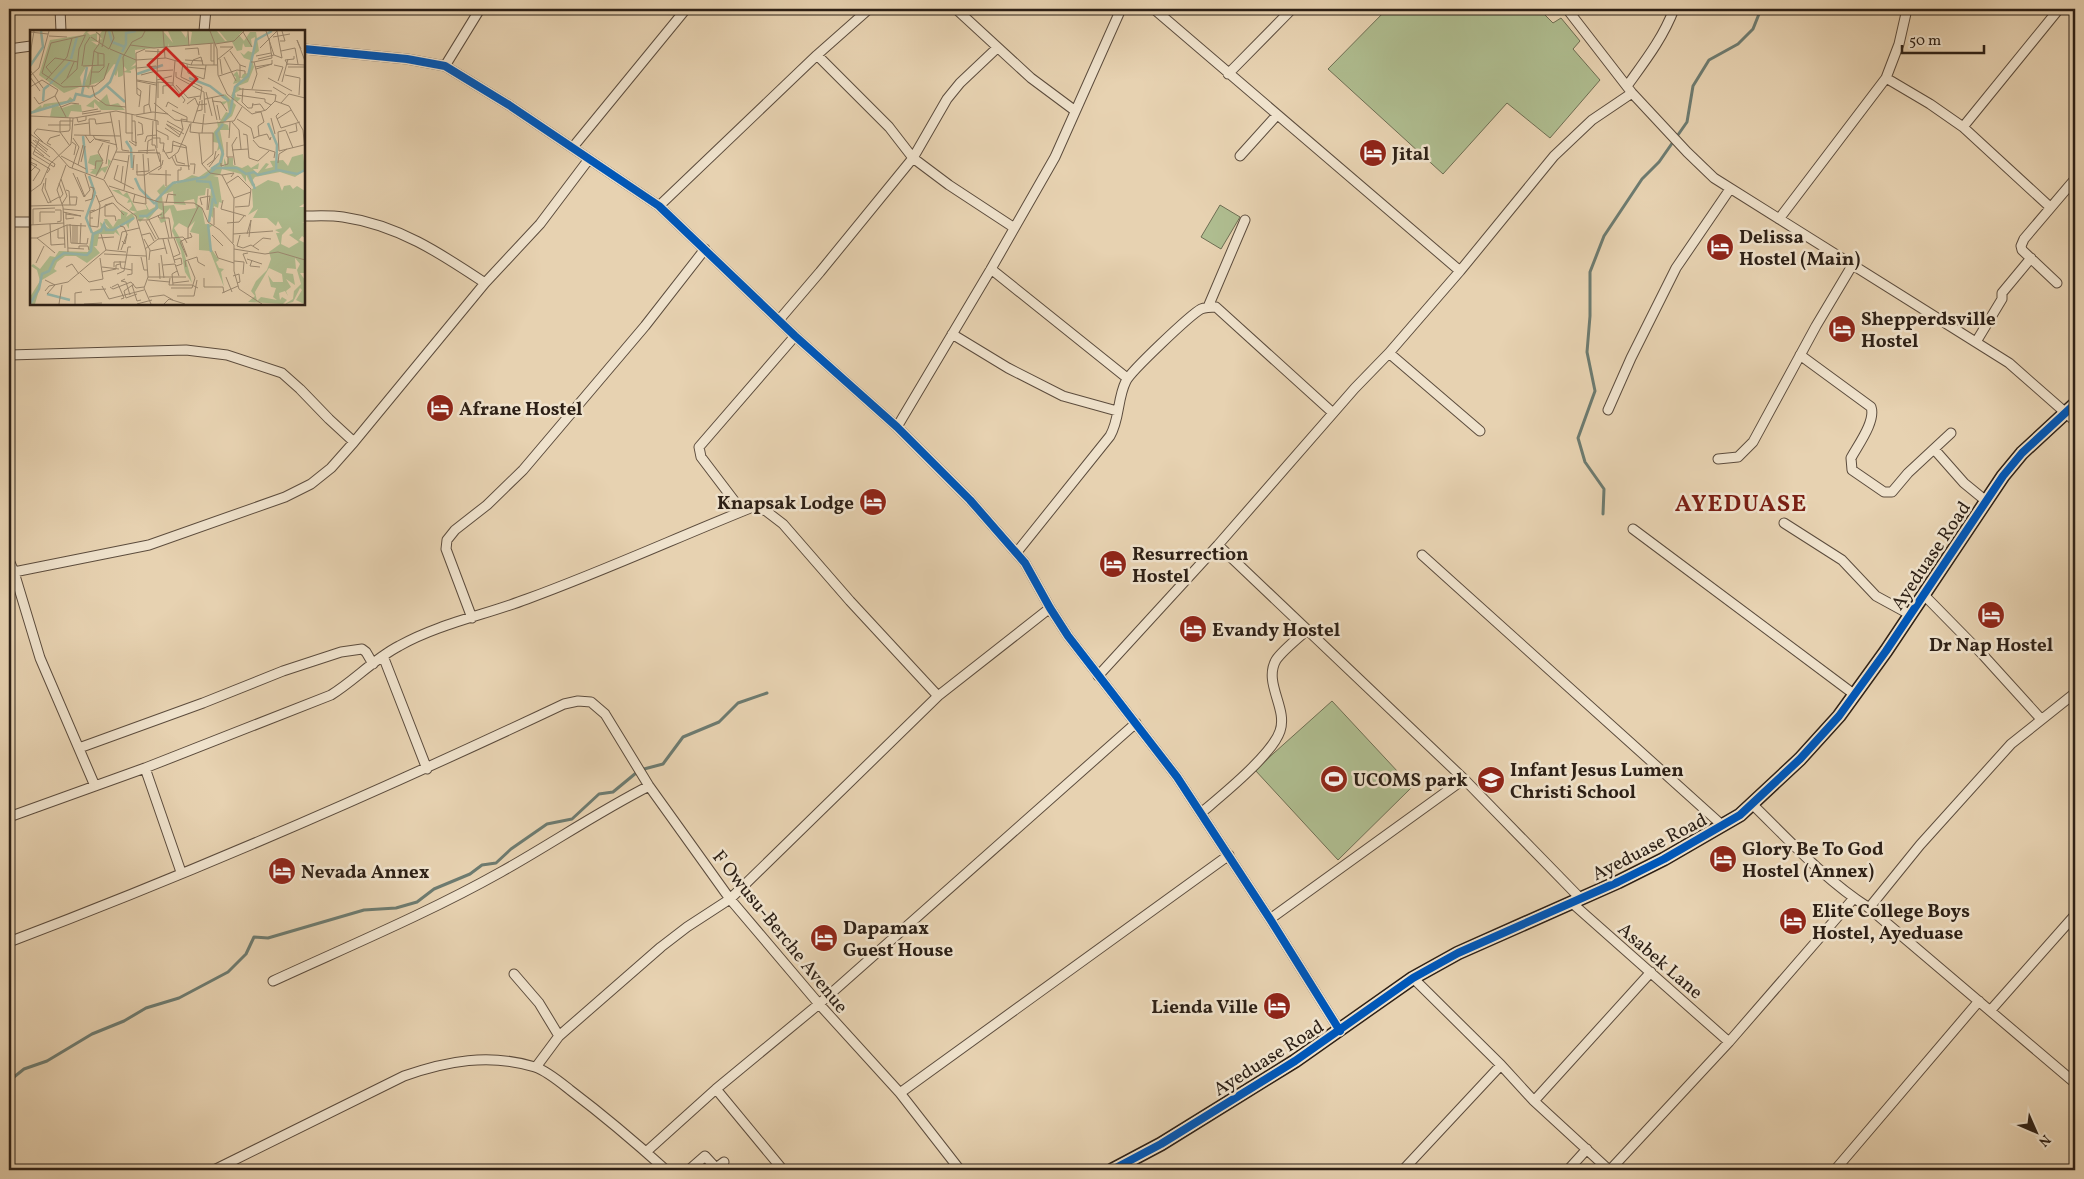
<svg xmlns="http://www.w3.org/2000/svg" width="2084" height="1179" viewBox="0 0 2084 1179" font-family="Vollkorn,serif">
	<rect width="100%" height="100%" fill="#e7d2b1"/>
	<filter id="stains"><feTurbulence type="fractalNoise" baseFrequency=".004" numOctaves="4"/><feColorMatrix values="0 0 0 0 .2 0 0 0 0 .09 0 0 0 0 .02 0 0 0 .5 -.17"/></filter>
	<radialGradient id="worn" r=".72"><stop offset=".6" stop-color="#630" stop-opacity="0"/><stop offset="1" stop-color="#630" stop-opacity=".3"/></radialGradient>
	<path fill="#afbd90" stroke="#6e6e53" d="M1387,9H1539L1553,23L1561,18L1580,41L1573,49L1600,80L1550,138L1507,103L1443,174L1328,69Z
		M1220,205L1240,217L1221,249L1201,237Z
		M1332,701L1412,787L1338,860L1255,770Z"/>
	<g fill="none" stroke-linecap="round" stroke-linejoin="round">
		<path stroke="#6d7b70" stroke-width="3" d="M1603,514L1604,489L1585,462L1578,438L1595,391L1587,352L1590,316V272L1604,236L1642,179L1659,162L1687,122L1693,86L1709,60L1738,44L1753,29L1761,9
			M644,769L663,764L683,737L719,722L738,703L767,693
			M9,1081L24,1069L47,1061L92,1034L124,1021L146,1008L179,998L228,972L246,954L254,937L268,938L364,910L396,908L417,902L434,889L470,874L482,865L496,863L511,849L547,824L572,819L599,794L613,792L636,773"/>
		<g stroke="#5c4c3d" stroke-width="11">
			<path id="street" d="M60,9L61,31
				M956,9L1031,78L1074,110
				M1154,9L1460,271
				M1567,9L1632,93L1687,152L1714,178L2009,363L2075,421
				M204,31L206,9
				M9,49L31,46
				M304,49L407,59L445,66L509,105L659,206L795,336L897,427L970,500L1025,563L1050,608L1068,636L1177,777L1270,919L1340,1031
				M817,55L889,127L913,158L949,185L1013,227
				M445,66L480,9
				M1228,74L1292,9
				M1886,78L1930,104L1963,127L2050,207
				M1627,86C1645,61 1663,38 1674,9
				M1963,127L2059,9
				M573,147L686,9
				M1240,156L1277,115
				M659,206L817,55L869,9
				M304,216C316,216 330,215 343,217C398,225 440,253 485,283
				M1779,219L1886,78L1899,44L1907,9
				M9,222H31
				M991,269L1127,378
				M2057,283L2022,250L2021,246L2024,239L2075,179
				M1208,307L1245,220
				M779,320L820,272L913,158L947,99L960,83L997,48
				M952,334L1008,368L1063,396L1117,411
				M1976,342L2002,299V293L2031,258
				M1389,353L1480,431
				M9,355L186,350L227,355L282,373L300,389L329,419L354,442
				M1800,355L1871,407C1876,421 1858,445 1851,458L1852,470L1884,492H1892L1908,473L1951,433
				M1608,410L1631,358L1676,268L1730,189
				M897,427L991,269L1055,157L1121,9
				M1934,449L1964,483L1986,501
				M1718,459L1738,457L1753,442L1816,326L1853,264
				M742,511L701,457L699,447L795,336
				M1784,523L1842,560L1876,596L1909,614
				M1633,529L1855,695
				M1218,545L1464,779L1580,898
				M1017,552L1110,436C1120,419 1117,399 1126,381C1131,371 1190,315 1201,309C1206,307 1211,307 1216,307L1333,413
				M1422,555L1723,826
				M9,560L14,572L40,658L95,786
				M9,574L14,572L149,545L285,497L311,484L331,468L354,442L485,283L540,224L589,159
				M1924,595L1983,655L2041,719
				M472,618L446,549L447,540L455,530L487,505L523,470L645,326L705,249
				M383,656L427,769
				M1098,676L1218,545L1355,388L1389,353L1460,271L1554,156L1592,120L1632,93
				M79,748L203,703L283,671L341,652L362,649L366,652L373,664
				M145,768L181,872
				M1752,804C1789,840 1825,880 1869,908L2075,1083
				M1201,813C1221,796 1272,755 1280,731C1288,708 1263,683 1276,660C1282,651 1298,638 1306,631
				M9,817L145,768L331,695C355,680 374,659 399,646C438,624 485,615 527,599C604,571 678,537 753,507L766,511L783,524L850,601L938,696
				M1572,903L1729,1042
				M1869,908L1920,845L2011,744L2075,693
				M1270,919L1464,779
				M9,942C197,871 382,790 564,704L578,701L591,702L605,714L649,786L730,899L819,1004L900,1093L960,1170
				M514,974L539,1003L559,1036
				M1413,978L1501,1065L1534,1101L1609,1170
				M273,981C349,946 428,913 501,872C551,844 598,812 649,786
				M1990,1011L2075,915
				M536,1067L559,1036L661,947L687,927L730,899L938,696L1050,608
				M716,1089L783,1170
				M900,1093L1229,855
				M1534,1101L1651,972
				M646,1152L716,1089L819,1004L1136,723
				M214,1170L404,1076C447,1061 489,1053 535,1067C547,1071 560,1082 570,1090C603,1115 635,1142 666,1170
				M689,1170L705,1156L716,1168L724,1162
				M1403,1170L1501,1065
				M1568,1170L1587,1149
				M1610,1170L1729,1042L1854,898
				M1835,1170L1979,1001"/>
		</g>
		<g stroke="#2d2016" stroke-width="15">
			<path id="secondary" d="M1112,1170L1161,1144L1295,1061L1413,978L1458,953L1618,882L1664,859L1740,815L1800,759L1839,716L1886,651L2003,476L2022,453L2075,404"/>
		</g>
		<use href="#street" stroke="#efe2cc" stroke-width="9"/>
		<use href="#secondary" stroke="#efe2cc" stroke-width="12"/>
		<g stroke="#efe2cc" stroke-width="11">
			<path id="cycleway" d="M304,49L407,59L445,66L509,105L659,206L795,336L897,427L970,500L1025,563L1050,608L1068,636L1177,777L1270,919L1340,1031
				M1112,1170L1161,1144L1295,1061L1413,978L1458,953L1618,882L1664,859L1740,815L1800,759L1839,716L1886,651L2003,476L2022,453L2075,404"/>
		</g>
		<use href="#cycleway" stroke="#0057b8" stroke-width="8"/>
	</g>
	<defs>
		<g id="hotel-disc" transform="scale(1.4375)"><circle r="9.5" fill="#8f2418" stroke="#efe2cc"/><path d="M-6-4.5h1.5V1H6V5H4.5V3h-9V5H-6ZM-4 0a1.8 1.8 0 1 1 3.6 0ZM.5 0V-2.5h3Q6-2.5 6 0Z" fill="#fff"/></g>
		<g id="stadium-disc" transform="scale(1.4375)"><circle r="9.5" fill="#8f2418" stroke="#efe2cc"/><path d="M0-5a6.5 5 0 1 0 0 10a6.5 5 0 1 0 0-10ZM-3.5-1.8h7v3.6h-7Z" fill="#fff"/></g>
		<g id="school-disc" transform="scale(1.4375)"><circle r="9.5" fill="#8f2418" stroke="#efe2cc"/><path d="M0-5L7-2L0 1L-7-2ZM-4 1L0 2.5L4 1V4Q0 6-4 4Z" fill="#fff"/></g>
	</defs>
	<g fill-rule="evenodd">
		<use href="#hotel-disc" x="1373" y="153"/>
		<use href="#hotel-disc" x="1720" y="247"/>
		<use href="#hotel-disc" x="1842" y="329"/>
		<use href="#hotel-disc" x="440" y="408"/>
		<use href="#hotel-disc" x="873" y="502"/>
		<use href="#hotel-disc" x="1113" y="564"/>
		<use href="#hotel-disc" x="1991" y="615"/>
		<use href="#hotel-disc" x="1193" y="629"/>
		<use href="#stadium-disc" x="1334" y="779"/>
		<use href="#school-disc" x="1491" y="780"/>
		<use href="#hotel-disc" x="1723" y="859"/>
		<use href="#hotel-disc" x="282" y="871"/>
		<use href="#hotel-disc" x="1793" y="921"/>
		<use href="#hotel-disc" x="824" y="938"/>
		<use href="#hotel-disc" x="1277" y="1006"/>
	</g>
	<g text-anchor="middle" stroke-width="5" stroke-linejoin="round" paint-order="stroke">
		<g font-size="19" font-weight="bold" fill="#2d2016" stroke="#efe2cc" text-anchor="start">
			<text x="1392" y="160">Jital</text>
			<text x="1739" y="243">Delissa<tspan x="1739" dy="22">Hostel (Main)</tspan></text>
			<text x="1861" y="325">Shepperdsville<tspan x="1861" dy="22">Hostel</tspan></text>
			<text x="459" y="415">Afrane Hostel</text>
			<text x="854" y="509" text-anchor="end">Knapsak Lodge</text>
			<text x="1132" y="560">Resurrection<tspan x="1132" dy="22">Hostel</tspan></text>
			<text x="1212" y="636">Evandy Hostel</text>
			<text x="1991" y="651" text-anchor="middle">Dr Nap Hostel</text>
			<text x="1510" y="776">Infant Jesus Lumen<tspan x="1510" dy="22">Christi School</tspan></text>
			<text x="1353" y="786">UCOMS park</text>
			<text x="1742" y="855">Glory Be To God<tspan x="1742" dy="22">Hostel (Annex)</tspan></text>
			<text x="301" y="878">Nevada Annex</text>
			<text x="1812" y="917">Elite College Boys<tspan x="1812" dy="22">Hostel, Ayeduase</tspan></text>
			<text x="843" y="934">Dapamax<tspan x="843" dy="22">Guest House</tspan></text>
			<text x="1258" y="1013" text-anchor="end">Lienda Ville</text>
		</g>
		<g font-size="19" fill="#2d2016" stroke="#efe2cc">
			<text transform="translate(1930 555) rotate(-56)" y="7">Ayeduase Road</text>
			<text transform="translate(1649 846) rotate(-27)" y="7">Ayeduase Road</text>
			<text transform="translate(781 931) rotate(51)" y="7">F Owusu-Berche Avenue</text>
			<text transform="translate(1661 960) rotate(41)" y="7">Asabek Lane</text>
			<text transform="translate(1268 1057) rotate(-32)" y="7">Ayeduase Road</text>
		</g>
		<g font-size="24" font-weight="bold" letter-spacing="1" fill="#7a1f14" stroke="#efe2cc">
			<text x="1741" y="511">AYEDUASE</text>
		</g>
	</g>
	<g transform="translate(30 30)">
		<rect width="275" height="275" fill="#e7d2b1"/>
		<path d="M56,1H60L57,2L60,5L67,3V12L61,11L67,15L70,13L68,10L72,9L65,1L70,4L72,1H133L143,13L138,1H151L156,8L158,1L159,15L139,17V13L138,17L105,20L106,32L101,37L106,35V42L105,38L99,41H101V43L93,42L97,40L93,35V45L92,46L89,47H88V40L86,46L83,43L87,35L84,34L72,51L60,55L59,59L54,55L62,36L56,37L50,47L52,56L34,63L9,45L20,10L53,5ZM159,1H187L195,11H197L189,1H213L209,5L214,11L220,2H226L229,21L221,27L224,37L218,52L208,56L212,59L205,63L206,67L211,68L207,72L201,66L206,54L210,52L203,54L206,47L203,45L207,41L211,51L215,49L211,48L213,44L219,43L220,30L214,28L210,22L214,25L218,21L224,23L225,7L221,9L222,17H215L213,13L212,20L207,21L202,12L160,15L162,2ZM77,64L80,75L88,73L95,80H71L64,72V78L56,76L65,69L69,72ZM195,64L206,75L202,86L193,93L198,95L199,100H190L194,121L192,137L195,136L194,133V128L197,135L198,128H203V135L212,138L218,135L221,138L229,133L228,139H223L227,144L236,133L239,134L235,139L243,137L240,131L253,130L258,136L262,127L273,124L275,140L265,147L250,142L225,147L221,152L225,154V156H222L216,145V152L211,144L192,139L190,145L183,146L188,147L192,173L189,172L188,178L184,176L183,188L181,186L178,191L181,159L176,158L175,165L168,166L167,174L172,178L175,194L183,195L179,198L180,217L189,230L186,232L189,238L194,239L191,242L194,257L180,221L169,220V204L160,202L165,191L158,198L149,193L144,198L151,210L162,253L155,242L151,221L142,201L144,193L140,178L134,185L136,191L131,193L129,189L132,188L129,185L133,181L128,178L118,190L115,187L110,192L103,183L107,182L99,180L102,176L101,172L97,173L99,169L82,160H89L93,165L97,162L107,181L117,179L114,171L119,180L125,177L130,165L127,161L134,154L135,157L145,151L146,154L162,145L169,147L189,133L192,117L187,121L189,113L183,112V103L188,97L187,91L189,93L196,82L199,83L197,72L193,75L190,72L197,71L191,67ZM143,161L144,174L156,175L154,171L164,169L166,178L147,181L144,175L133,176L132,165ZM40,67L44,70L28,76L32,78L45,74L51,75L52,82L41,81L38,88L20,87L22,77H26L22,75L0,83L11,75L12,78L14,74L37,71ZM68,124L73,129L71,138L78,136V129L81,131L75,143L72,140L67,145L60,143L63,140L59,139H65V136L58,133L60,126ZM238,150L249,153L252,161L254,156L260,155L263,159L267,156L275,161V173L269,177H275V192H272L275,193V208L272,206L269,210L275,213V243H270L275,250L274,274L266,270L272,260L270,258L263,272L255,274L263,269L264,261L271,254L267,240L270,234L265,228L266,239L257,238L256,243L263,244L265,255L256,249L261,257L256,261L258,266L255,261L249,263L250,270L252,267L257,270L253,274L218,272L225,266L221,261L226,251L237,240L241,229L239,222L250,214L246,203H250L245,200L252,198L248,191L246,196L237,188H223L228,179L218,185L223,177L222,159ZM260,197L263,203L259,205L269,212L259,218L251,214L252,205ZM239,238L252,244L253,252H243L238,245L241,257L246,258L243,267L247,270L231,267L227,271L225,262ZM91,180L98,183L96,187L102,183L105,188L99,194V199L96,194L89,195L86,198L90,206L85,202L84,204H69L67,216H64L70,223L57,233L46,226H35L27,232L24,239L27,241L12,250L5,274H0V267L10,251L7,240L1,236L3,234L10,239L20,226L25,227L29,221L58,222L62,203L71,198L70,192L80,199L75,193L74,189H77L83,197L88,189H91Z" fill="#afbd90" fill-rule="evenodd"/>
		<path fill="none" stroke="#97b8ac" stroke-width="2.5" d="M79,1L82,12L95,17M92,22L96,14V3L106,1M41,29L47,7M0,36L13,17L11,1M107,44L133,35M159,48L180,56L199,71M20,54L40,32M77,56L95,72M52,64L57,37M13,71L14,59L19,55M0,83L44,70L46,64L60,67L69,62L80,52L91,24M194,91L200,83L205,57L218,46L226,10L242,1M238,93L247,115L246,141M53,106L57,143M96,111L101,119L102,138M181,139L190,133L193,124L186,103L193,94M219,144L225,159M59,146L65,163L56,188L62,203M105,148L110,159L125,174M166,151L180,152L186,174M109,186H117L127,178L126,171L143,153L175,147L186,138H207L216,144L224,142L228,145L248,140L267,144L275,140M179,192L183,168M178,194L181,222M17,264L40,270M0,274L9,259L12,244L19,241L24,230L34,223L57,225L61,221L63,204L71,201L74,194L76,200H83L104,188"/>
		<path fill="none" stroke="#9d8b73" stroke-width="1" d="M133,1L135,28M158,1L159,16M180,1L187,19L188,45L197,64L222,84L236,80L245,71L259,76L273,100L275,121M0,2L18,4M213,2L222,17M19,6L37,7M61,7L79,19M243,7L260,4M250,11H255L252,1M181,14V31H184M185,14L204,11L214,1M100,15L124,18L185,13M72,17L76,1M230,18L247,1L252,28L244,25M79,19L84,8L82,1M80,19L106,30M155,19L168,18L169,25M271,19L267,10L275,31M64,21L68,23V35M115,21L135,22M200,21L210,35M251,21L265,18L268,34M0,25L4,1M226,26L241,23M194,27L206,51M190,29L192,44M228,29L244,25L236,1M106,30L136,28L161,35H187M155,30L173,31M187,30L203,17H190M145,31L143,55L155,70L153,73M1,32V16M221,32H224L227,44L222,59M224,32L242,28L239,8M153,33L151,47L172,57L170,70M157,34L158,43L174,49L176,35M258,34L275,35M161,35L163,30L171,27L173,35M184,35V14M244,35L253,37L248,51M258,35L255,30L264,29V26M52,36L55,15L60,7M53,36L74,35M157,37L176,39M225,37L242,34V30M258,37H275M107,38L126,36M226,39L242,34M0,40L13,58M127,41L143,40M62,42H69L74,37V24L68,23M146,42V47L174,62L175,83M12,43L33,57L65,56L74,49L79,33M12,43L21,13L56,5M22,44L16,37L25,28L48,32M111,45L126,41M255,45L270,48L269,65M0,46L9,38L19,1M189,46L207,40L215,41V44M0,47L10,61M37,48L44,32M210,48V35L216,37M238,48L262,61M16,50L37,27L42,8M107,50L126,53M127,50L142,46M107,51L126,55M127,52L143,53M252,52L258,29M31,54L47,39L49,19L55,6M60,55L64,21L69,14L70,5L66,2M146,55L158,68L170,66M62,56L65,67L76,75L96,77M0,57L12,50L28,60L25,66L36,87M243,57L256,65M107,58L111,61L109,77M213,58L212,72L218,78H222L223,73M209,59L242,61M176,62L182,86M225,62L246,65L245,71M133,64V56L143,55M207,65L235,69V72L241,75M110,66L107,64L106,23L115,19M4,67L9,74L25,66M182,67L187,90M128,68V52M175,69L194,65M182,71L191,72L197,81M124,73L145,90L175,94L204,91L212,77M251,73L259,64L275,68M119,74L120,55M157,74L165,68L168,75L177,74M187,75L190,90M222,75L230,74L235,81M31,77L41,73L49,74M136,77L138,72L148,78M142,80L157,87V91M167,81L172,80V70M52,82L68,79M96,82L93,27L102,12L112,7L115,1M96,82V103H103M114,83V76L119,74L121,82M249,83L246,86L251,98L270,92M52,84L71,81M102,84V111L107,113M0,86L44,88L86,81L105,85L123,82L138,84M106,86L128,91V95M40,88V99L39,101L30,102V91H43M47,88L48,92L56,90V86M241,88L245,104M59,89H65L66,94L82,92M59,89L60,105M207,89L221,98L224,109M247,89L261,80M89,90L92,120L99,121M123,91L122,115H125M125,91L128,19M126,91L127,118M137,91L153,100M202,92L209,100L211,119M161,93L160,102L169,103L172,134L180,143L192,145L204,168L203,213M163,93L170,71M136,94L154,104M18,95H40M44,95L59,93M137,95L150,105M135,98L149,107L153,99L151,89L157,90M126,100L138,106V110M256,100L248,102L249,121L274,115M256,101L263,118M169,103H183V124L172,134M172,103L174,84M259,103L267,101L266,94M0,104L23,119L39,137L74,150L87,172L106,186L116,221L118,247L114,258L121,274M213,104L217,105L219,128L228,131L239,121M44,105L90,106M55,105L60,113L64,109M63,105L65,109L87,115M107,105L113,104L112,94L108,92M229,106L237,104L240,110L241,107M122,108H130V113H134L133,122M199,108L200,92M224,108L229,106L228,96L234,92L231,82H225M65,109L80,111M3,110L17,122M5,110L18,120M223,110L229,117L245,122L244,128M99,111L106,116L105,91H102M143,111L156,116L159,140M1,112L20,127M13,112L4,103L7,99L30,102L40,116M42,112L46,115L44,125M115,112L117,106L127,105M197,112V127H203M0,114L14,126M21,115L17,113L20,108L30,105M125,115L130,132M142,115L157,118M133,119L139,129L148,122L160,94M202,120L218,119M4,121L25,134L24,137L3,124L9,110M108,121L125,120M86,122L130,123M126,122L130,124L131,138L128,140M136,123L142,122L143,111M117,124L118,111L122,109M145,125L147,132L155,134M31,126L56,139M0,127L20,139L17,143M142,127L146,135L160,136M83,129L98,132M73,131L68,122L73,113M0,132L7,135L0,142M51,132L55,116M191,133V136L198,134V127M248,133L249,124L257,119M1,134L10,140L3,151M76,134L79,115M107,134V145H115M160,134H165L164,144M48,135L53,115M88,135L84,149L104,159M177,135L184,130L186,121M205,135L202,115L207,107M179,137L189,124M42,138L49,117L43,108M65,139L66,131H73M103,140L104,125M136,140V156M106,142L119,141L118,128M43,143L54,167L60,160L55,144M119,144L141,145M115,145L132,135L133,130M192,145L204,143L201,147M66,146L73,132M47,147L55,167M16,148L15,158L21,173M31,149L37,166L32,174M74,149L87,119L80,82M148,151V140H151V137M14,153L12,160L18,173L29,167M29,153L33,164L30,168M91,153L93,136M196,154L208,146L221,159L219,176L205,177M79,156L129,172L164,173L172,178L178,192L190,200L204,215V241L209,259L232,274M36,160L39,161L40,175M94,160L99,125M0,162L11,154L20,134L41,114L43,88M105,164L103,172L116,174L113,124M204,168L221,162M193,170L191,179L216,186M55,171L62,169L64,158L60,157M69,172L83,166M133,173L134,188M136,173L138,164L146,165M33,175H46L47,167H40M172,175L170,168L180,166L178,180M0,176L33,175M3,179L25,178M3,179V195M33,179L54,181M25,180H31V191L27,192M177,180L178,159M33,182L51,186M36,182V189L44,188M60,183L82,173M36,184L51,186M128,185L129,188H139L142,208M60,188V196L68,197L70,175L66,165M63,188H60V181L65,180M108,190H118L132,184M119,190L129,209M86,191L85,186H75V175L83,173L94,185M116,191L126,209M135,191L139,208M10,192V182H25M197,193L209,192L214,186M20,194L21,215L35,214M40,194L41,213L57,214L58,208M0,195L34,193M37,195L38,222M184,195V178M90,196L94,197L97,204L95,214L92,211M28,199V208H35M71,204L76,220M203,204L243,201M217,204L221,190L219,207M112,205L120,203L124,211M182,205L193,216M210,205L207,216L213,218M153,207L155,209L150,212L157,227M0,208H7L37,195L56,196M7,208L25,223M68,208L84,207M114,209L120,220L119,230M133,209L137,224M138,209L145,233M158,209V198L169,175M151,210L157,226M43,213V195M45,213V195M47,213V195M157,213L155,209L162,207L160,203M50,214L51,193M223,216L233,208L241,209M35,218L33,177L27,160L36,135M38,218L54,219M213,218L221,215L229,220M49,219V216H58L59,220M115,219L128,209L153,207M204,219L235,224L248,222L275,230M88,220L92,202L109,198M91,220L97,204M120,221L135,218M185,221L188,228L204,233M74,224L116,226M131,225L134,248M111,227L114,240H117M143,227L150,224L144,208M217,229L232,234M144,230L151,228L152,234L146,236M222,230L220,236L230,237M90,231L91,238L102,240M158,231L165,248L162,258M204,231L214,232L213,244M6,233L14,216M129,233L130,249M217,234L213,224L218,223M133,235L145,234L149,246M36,237L42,234L49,244M72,237L89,239M84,237V232H96M156,237L155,231L167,227L168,232L175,236M72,242L86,239V235L90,234M50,243L59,252L73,249L70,228M87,244L94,241L98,217H101M97,245L102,244V233M203,246L209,244L210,252L207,253M118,247H156M196,247L202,262M140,248L139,255H162L168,258M174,248V257H193L194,263M95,249L91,251L96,252L100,265M15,250L25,255L17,264M118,250L140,252M143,253L159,251M104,254L94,261L96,268L107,264M102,255L107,271L111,270M143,255L142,244L147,241M72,256L79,269L114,260M80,257L83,259L101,252L106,258L114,257M82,257L88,254L94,268L91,269M141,258H162M60,260L76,259M15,261L19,256L38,252L76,220L96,222M192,263L208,256M147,266H164L167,250M119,267L134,265L143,270M29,274L32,255M45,274V263L52,262M54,274L72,273M107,274L122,270M134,274L139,269L155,274"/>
		<path fill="#d62828" fill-opacity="0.15" stroke="#d62828" stroke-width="2.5" d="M136,18L167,49L149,66L118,35Z"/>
		<rect width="275" height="275" fill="none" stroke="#2d2016" stroke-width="2.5"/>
	</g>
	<rect width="2084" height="1179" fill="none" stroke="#e7d2b1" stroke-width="30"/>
	<rect x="10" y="10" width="2064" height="1159" fill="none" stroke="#2d2016" stroke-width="2.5"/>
	<rect x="15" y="15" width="2054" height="1149" fill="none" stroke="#2d2016"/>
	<g transform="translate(2036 1132) rotate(135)" stroke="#efe2cc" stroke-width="4" paint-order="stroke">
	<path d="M0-4L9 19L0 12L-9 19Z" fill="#2d2016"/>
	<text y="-8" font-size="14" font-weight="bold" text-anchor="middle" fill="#2d2016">N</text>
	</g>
	<path d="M1902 45v8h82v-8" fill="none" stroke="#2d2016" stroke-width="2.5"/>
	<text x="1909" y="45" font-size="15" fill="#2d2016" stroke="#efe2cc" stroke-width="4" paint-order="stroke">50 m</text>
	<rect width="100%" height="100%" filter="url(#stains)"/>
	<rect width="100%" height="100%" fill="url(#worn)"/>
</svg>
